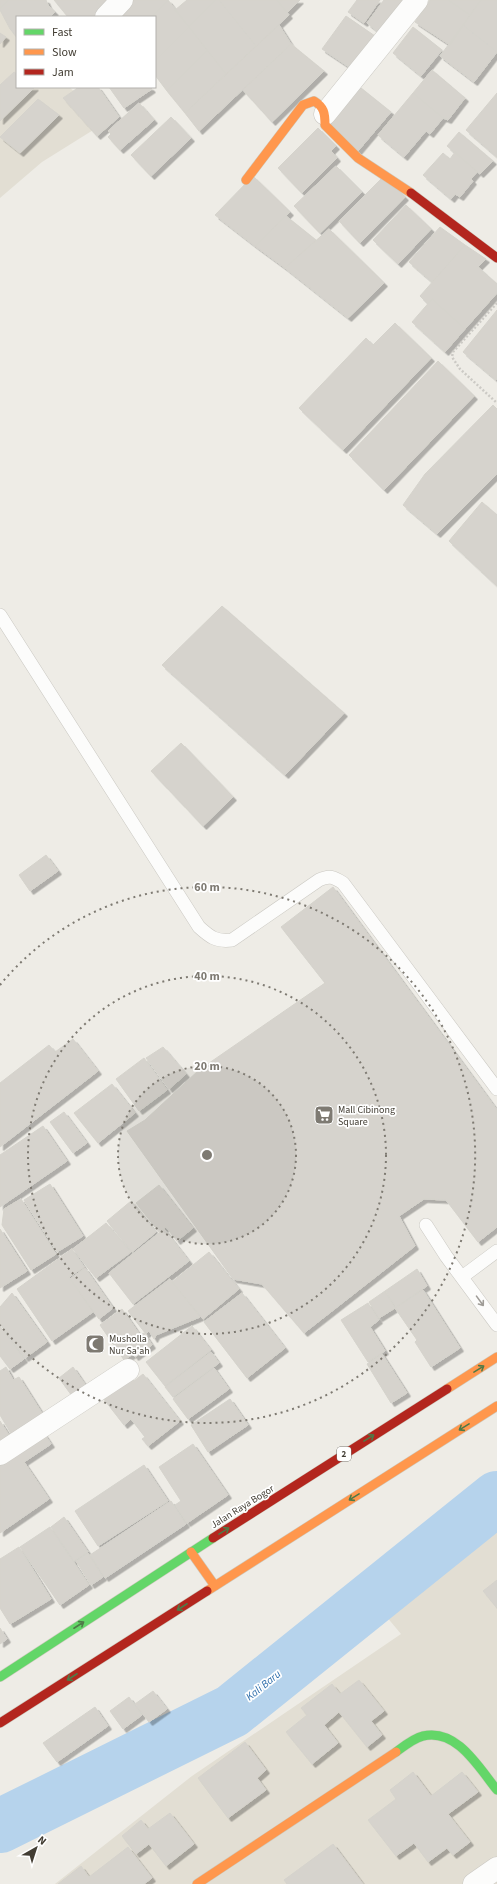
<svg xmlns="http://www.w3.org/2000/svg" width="497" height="1884" viewBox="0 0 497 1884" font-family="'Source Sans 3',sans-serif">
	<defs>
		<filter id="shadow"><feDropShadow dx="3.5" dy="3.5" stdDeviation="0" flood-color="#0004"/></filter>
	</defs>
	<rect width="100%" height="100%" fill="#eeece6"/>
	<path fill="#e2ded3" d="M0,0L17,33V87H69L90,105L106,122L42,162L0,198Z
		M497,1528V1884H55L192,1776L401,1634L386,1616L451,1554Z"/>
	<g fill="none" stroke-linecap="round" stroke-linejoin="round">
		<path stroke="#b6d3ec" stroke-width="54" d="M0,1826L232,1711L497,1498"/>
	</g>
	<path fill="#d6d3cd" stroke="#d5d3cc" filter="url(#shadow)" d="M0,0H9L0,8Z
		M9,0H46L48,5L55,12L50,17H17V37L10,29L0,10V8Z
		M54,0H95L106,11L98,17H68Z
		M95,0H116L106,11Z
		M132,0H168L152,17H115Z
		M168,0L189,27L155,61V17H152Z
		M187,0H215L189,27L175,10Z
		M215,0H219L256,46L226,74L189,27Z
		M219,0H277L289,15L256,46Z
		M277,0H300L287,13Z
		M357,0H380L364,23L348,12Z
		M384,0H409L382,35L367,23Z
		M430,0H448L470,15L450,45L415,22Z
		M448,0H481L470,15Z
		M481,0H497V52L463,25Z
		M346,16L375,36L352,69L322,49Z
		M279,25L291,44L199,131L185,113Z
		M463,25L497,52L474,82L440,56Z
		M189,27L207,50L167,91L155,75V61Z
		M413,27L442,50L421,76L393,53Z
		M0,33L6,37L0,44Z
		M291,44L324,71L272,122L243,90Z
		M207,50L226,74L185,113L167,91Z
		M432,70L465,98L448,120L443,118L413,93Z
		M14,72L17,74V87H35L0,121V85Z
		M356,84L391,112L358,151L324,123Z
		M79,87H98L119,117L97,136L63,98Z
		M109,87H150L152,89L124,108Z
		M413,93L443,118L430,134L426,131L404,157L378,135Z
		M497,93V157L466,130Z
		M38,99L59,115L20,153L0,137Z
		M139,103L154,120L120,150L108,137L111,134L108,131Z
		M171,117L191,138L151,176L131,155Z
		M318,128L336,146L331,151L337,158L302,193L278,168Z
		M459,132L493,161L480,174L447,146Z
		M455,152L477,172L471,179L473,181L460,197L455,194L451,199L423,175L443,153L450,159Z
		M336,166L362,192L320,233L294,206Z
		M253,176L290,212L255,246L215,215Z
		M384,176L405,197L360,243L339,221Z
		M406,205L431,229L398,264L373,240Z
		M286,216L316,240L285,268L255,246Z
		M440,227L465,245L432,282L409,262Z
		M329,229L384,283L348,318L285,268Z
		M465,245L486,259L478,267L497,284V293L465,329L432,299L428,304L420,296Z
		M432,299L465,329L445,352L412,322Z
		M497,310V378L496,380L463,352Z
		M395,323L431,358L343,450L299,408L366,338L373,345Z
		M438,361L474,396L384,490L349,455Z
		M493,405L497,409V474L437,534L403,505L425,474Z
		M482,502L497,515V586L449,541Z
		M222,606L344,713L285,775L162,665Z
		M181,743L233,797L203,826L151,771Z
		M46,855L58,871L30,891L19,875Z
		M333,887L497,1110V1227L478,1242L446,1200L424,1199L399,1216L415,1246L304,1333L262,1284L233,1279L127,1131L145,1120L199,1070L325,983L281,927Z
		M73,1039L98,1071L0,1147V1083L49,1045L55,1052Z
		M163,1047L186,1074L169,1089L146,1058Z
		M144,1058L167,1090L139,1111L116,1079Z
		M112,1084L135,1113L98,1143L74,1113Z
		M64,1112L87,1143L73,1153L50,1122Z
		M43,1126L67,1161L0,1207V1155Z
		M50,1184L83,1236L57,1252L24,1200Z
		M159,1185L193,1228L177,1241L166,1227L159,1232L136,1203Z
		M21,1199L56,1254L31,1270L2,1225L4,1209Z
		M131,1201L156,1232L132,1252L107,1221Z
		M106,1223L131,1252L96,1278L73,1249Z
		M0,1229L27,1271L0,1288Z
		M164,1229L189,1261L133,1304L109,1273Z
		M72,1249L84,1267L69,1277L93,1312L52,1341L17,1289Z
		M209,1252L239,1289L203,1319L172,1282Z
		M85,1268L113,1308L99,1319L70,1279Z
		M417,1269L427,1286L396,1307L385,1291Z
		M170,1279L200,1317L156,1335L154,1339L149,1331L146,1334L128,1311Z
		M423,1290L460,1348L431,1367L415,1342L417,1340L395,1308Z
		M385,1291L395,1308L379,1318L369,1302Z
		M12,1293L47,1342L25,1358L0,1324V1307Z
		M242,1293L285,1348L247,1378L204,1322Z
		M368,1303L379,1320L370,1327L385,1351L368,1362L341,1320Z
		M122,1309L140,1335L144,1333L152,1345L135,1357L133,1354L124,1360L100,1325Z
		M0,1326L24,1359L10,1369L0,1356Z
		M192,1326L211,1350L165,1386L146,1362Z
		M211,1352L219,1363L173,1397L165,1387Z
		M382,1354L407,1393L391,1403L367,1364Z
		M6,1367L13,1380L19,1377L45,1418L13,1437L0,1415V1371Z
		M73,1367L86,1386L72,1396L59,1378Z
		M214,1368L229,1389L188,1419L173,1399Z
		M143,1374L180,1421L148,1446L142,1439L145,1437L131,1419L124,1425L103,1398L130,1377L134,1381Z
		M230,1399L248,1425L208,1452L191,1425Z
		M0,1421L10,1437L0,1444Z
		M43,1432L51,1444L24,1462L49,1499L0,1533V1462Z
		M193,1444L228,1495L187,1523L175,1505L181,1501L159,1467Z
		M144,1465L168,1501L98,1546L75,1511Z
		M171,1501L186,1524L105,1578L90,1555Z
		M64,1517L88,1552L74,1561L51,1527Z
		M50,1527L89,1585L60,1605L20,1547Z
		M19,1547L51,1599L10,1624L0,1608V1559Z
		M88,1553L103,1577L91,1585L76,1561Z
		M497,1580V1608L483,1591Z
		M0,1628L7,1639L0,1644Z
		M359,1680L384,1711L371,1721L382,1735L367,1747L339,1712L324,1725L338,1743L312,1764L286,1732L307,1715L301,1708L332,1684L340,1694Z
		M153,1691L167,1709L149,1722L135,1704Z
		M129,1697L142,1715L123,1729L110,1711Z
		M95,1707L108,1726L57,1762L43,1743Z
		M245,1742L266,1770L257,1778L266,1790L228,1818L198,1778Z
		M413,1772L431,1796L462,1772L478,1792L448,1814L470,1842L453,1855L447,1848L428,1862L414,1843L396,1856L368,1820L396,1799L390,1790Z
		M170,1813L194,1844L166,1866L149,1844L136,1854L122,1836L141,1820L148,1829Z
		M333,1844L363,1884H287L284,1880Z
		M128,1847L152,1878L144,1884H58L81,1866L89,1877Z"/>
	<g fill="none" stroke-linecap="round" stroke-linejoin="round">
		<g stroke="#cac8c2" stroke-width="14">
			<path id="lane" d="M0,615L199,927C210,937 216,942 232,940L319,880C329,875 334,877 343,883L497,1089
				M426,1225L446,1256L497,1325
				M462,1277L497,1251"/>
		</g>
		<g stroke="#cac8c2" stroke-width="23">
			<path id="street" d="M106,17L122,0
				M325,114L417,0
				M0,1454L128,1370
				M474,1884L497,1868"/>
		</g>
		<g stroke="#cdc9bd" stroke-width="10">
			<path id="fast" d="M0,1677L213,1538
				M396,1752C404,1746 414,1738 423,1736C457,1728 479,1768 497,1790"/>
		</g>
		<g stroke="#cdc9bd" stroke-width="10">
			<path id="slow" d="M246,180L303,105L314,101C324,107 325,113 325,125L358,158L411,193
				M447,1389L497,1357
				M191,1552L215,1586
				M207,1591L497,1406
				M197,1884L396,1752"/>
		</g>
		<g stroke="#cdc9bd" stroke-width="10">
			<path id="jam" d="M411,193L497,258
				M213,1538L447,1389
				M0,1723L207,1591"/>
		</g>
		<path stroke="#cccac5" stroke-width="2.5" stroke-dasharray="2 2" stroke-linecap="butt" d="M497,303L453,352L452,357L460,369L497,403"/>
		<use href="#lane" stroke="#fcfcfb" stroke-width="13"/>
		<use href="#street" stroke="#fcfcfb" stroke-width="22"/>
		<use href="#fast" stroke="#63d668" stroke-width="9"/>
		<use href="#slow" stroke="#ff974d" stroke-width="9"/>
		<use href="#jam" stroke="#b3261e" stroke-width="9"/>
	</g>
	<defs><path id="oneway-shaft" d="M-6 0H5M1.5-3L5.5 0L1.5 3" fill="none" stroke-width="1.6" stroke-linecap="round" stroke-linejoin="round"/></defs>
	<use stroke="#9f9c97" href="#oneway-shaft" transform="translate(480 1301) rotate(54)"/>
	<g stroke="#4f7a48">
		<use href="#oneway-shaft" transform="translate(479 1369) rotate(-32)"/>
		<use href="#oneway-shaft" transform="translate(464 1427) rotate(148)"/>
		<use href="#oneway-shaft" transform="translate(369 1438) rotate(-32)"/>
		<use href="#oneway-shaft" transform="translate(354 1497) rotate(148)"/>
		<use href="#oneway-shaft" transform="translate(224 1531) rotate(-32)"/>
		<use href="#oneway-shaft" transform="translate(182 1607) rotate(147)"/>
		<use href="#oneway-shaft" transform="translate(79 1625) rotate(-33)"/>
		<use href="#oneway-shaft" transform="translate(72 1677) rotate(147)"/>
	</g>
	<circle cx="207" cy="1155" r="89" fill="#7e7a72" fill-opacity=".12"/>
	<g fill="none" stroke="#7e7a72" stroke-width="2" stroke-dasharray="2 4">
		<circle cx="207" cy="1155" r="89"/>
		<circle cx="207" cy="1155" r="179"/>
		<path d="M0 985A268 268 0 1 1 0 1325"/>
	</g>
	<defs>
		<g id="supermarket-square" transform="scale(1)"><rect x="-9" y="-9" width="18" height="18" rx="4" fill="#7e7a72" stroke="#fff"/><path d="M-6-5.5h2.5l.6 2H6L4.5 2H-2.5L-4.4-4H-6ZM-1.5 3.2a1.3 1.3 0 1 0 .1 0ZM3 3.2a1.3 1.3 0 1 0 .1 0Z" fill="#fff"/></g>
		<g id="mosque-square" transform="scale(1)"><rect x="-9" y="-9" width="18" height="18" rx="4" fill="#7e7a72" stroke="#fff"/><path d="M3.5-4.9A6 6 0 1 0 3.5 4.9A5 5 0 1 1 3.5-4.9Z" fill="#fff"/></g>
	</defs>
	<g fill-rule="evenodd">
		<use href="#supermarket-square" x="324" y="1115"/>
		<use href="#mosque-square" x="95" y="1344"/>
	</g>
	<g text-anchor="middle" stroke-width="3.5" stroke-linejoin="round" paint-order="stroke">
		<rect fill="#fff" stroke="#7b7770" stroke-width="1" x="337" y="1447" width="14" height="14" rx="3"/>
		<g font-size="9" font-weight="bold" fill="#423d33">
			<text x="344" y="1457">2</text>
		</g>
		<g font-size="10" fill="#423d33" stroke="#fff" text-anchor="start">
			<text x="338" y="1113">Mall Cibinong<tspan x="338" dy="12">Square</tspan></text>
			<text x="109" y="1342">Musholla<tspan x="109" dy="12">Nur Sa'ah</tspan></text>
		</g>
		<g font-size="10" fill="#423d33" stroke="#fff">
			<text transform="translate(242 1506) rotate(-32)" y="4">Jalan Raya Bogor</text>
		</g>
		<g font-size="11" font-style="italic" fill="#2f6eab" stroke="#fff">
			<text transform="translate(263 1685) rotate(-39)" y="4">Kali Baru</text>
		</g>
	</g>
	<circle cx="207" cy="1155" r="6" fill="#7e7a72" stroke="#fff" stroke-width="2"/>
	<g font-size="12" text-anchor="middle" font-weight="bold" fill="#7e7a72" stroke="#fff" stroke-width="3.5" stroke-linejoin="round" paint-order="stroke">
		<text x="207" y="891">60 m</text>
		<text x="207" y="980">40 m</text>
		<text x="207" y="1070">20 m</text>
	</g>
	<rect x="16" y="16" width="140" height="72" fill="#ffffff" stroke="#b3b1ad"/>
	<rect x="24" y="29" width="20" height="6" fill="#63d668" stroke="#b3b1ad"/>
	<text x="52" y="36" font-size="12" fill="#423d33">Fast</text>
	<rect x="24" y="49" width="20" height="6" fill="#ff974d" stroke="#b3b1ad"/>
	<text x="52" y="56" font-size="12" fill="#423d33">Slow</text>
	<rect x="24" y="69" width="20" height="6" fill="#b3261e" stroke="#b3b1ad"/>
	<text x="52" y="76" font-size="12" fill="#423d33">Jam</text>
	<g transform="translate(36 1848) rotate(39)" stroke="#ffffff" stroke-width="3" paint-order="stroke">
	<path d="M0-3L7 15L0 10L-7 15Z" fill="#423d33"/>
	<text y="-6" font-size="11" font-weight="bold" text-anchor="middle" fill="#423d33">N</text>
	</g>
</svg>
